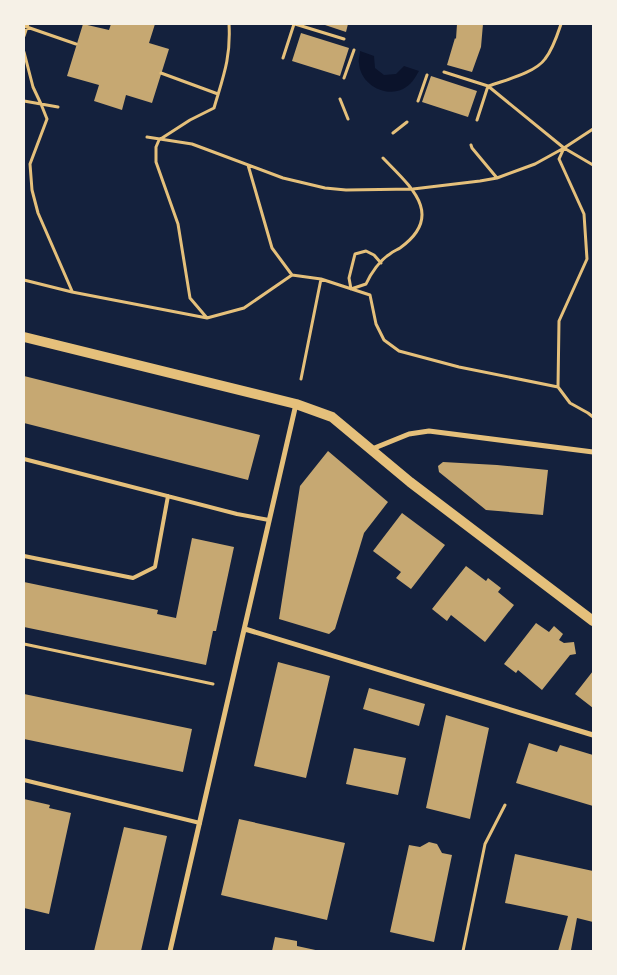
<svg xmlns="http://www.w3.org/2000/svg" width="617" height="975" viewBox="0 0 617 975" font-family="Inter,sans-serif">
	<rect width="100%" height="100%" fill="#14213d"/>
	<path fill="#0b132b" d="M360,51L374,56L375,68L384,75L396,74L404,66L419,71C415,78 411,85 403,89C385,98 360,84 359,63C358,60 360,55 360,51Z"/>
	<path fill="#c6a872" d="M83,24L109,30L111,24H155L149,43L169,49L152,103L126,95L122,110L94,101L99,85L67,76Z
		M322,24H348L346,32Z
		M457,24H483L481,47L472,72L447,65L455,38L456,39Z
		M301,33L349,48L340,76L292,61Z
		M431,76L477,91L468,117L422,102Z
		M24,376L260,435L248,480L24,423Z
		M328,451L388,502L364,533L335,629L329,634L279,619L300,486Z
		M443,462L497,465L548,470L543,515L486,510L439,472L438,466Z
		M402,513L445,545L411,589L396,578L401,572L373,551Z
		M192,538L234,547L216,631H213L206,665L24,627V582L158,610L157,614L176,618Z
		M466,566L486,581L488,578L501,588L498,592L514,605L485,642L451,615L447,621L432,609Z
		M536,623L549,632L554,626L563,634L559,640L564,643L574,642L576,654L570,655L542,690L518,670L516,673L504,664Z
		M278,662L330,676L306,778L254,766Z
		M593,671V708L575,694Z
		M369,688L425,704L419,726L363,709Z
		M24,694L192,729L183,772L24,739Z
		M446,715L489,728L470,819L426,808Z
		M529,743L557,752L560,745L593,755V806L516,783Z
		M354,748L406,758L398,795L346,784Z
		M24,799L50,805L49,808L71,813L49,914L24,908Z
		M239,819L345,843L327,920L221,895Z
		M124,827L167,836L141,951H94Z
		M429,842L437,844L442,853L452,855L434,942L390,932L409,845L420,847Z
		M515,854L593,871V922L577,918L571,950L575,951H558L568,916L505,903Z
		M275,937L297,941V946L320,951H272Z"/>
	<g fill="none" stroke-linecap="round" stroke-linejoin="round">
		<path stroke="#e5c07b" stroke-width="3" d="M295,24L344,39
			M24,26L76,44
			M24,36L28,24
			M24,52L33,87L41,104L47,119L30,164L32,190L38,213L72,291
			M283,58L294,24
			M444,72L488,86L477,120
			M161,73L218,94
			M344,78L354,50
			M488,86L564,148L593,165
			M489,86C505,80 535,73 545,59C553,49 557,36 561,24
			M340,99L348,119
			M24,101L58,107
			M418,101L427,75
			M393,133L407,122
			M147,137L192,144L283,178L325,188L346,190L413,189L480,181L497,178L535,164L564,148
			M471,145L472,148L497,178
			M248,165L272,248L292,275
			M381,263L374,255L366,251L355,254L349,278L351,289L366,284C371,273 380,260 390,254C393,251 397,250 400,248C446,215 410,186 383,158
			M24,280L72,292L207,318L244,308L292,275L321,279L370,295L376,324L384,340L399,351L459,367L558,387L570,403L588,413L593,417
			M207,318L190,298L178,224L156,162V147L159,140L190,120L214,108C223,77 231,58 229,24
			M301,379L321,279
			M558,387L559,321L587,259L584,214L559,159L564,148L593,129
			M24,644L213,684
			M463,951L485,844L505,805"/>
		<path stroke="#e5c07b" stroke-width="4" d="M24,459L237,514L269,520
			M24,556L133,578L155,567L168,496
			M24,780L200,823"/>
		<path stroke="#e5c07b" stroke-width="5" d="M372,449L409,434L429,431L593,452
			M245,629L593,735
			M170,951L296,404"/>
		<path stroke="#e5c07b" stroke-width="10" d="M24,337L296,404L332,417L410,482L593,621"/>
	</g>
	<rect width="617" height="975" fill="none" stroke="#f6f1e7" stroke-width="50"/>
</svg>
